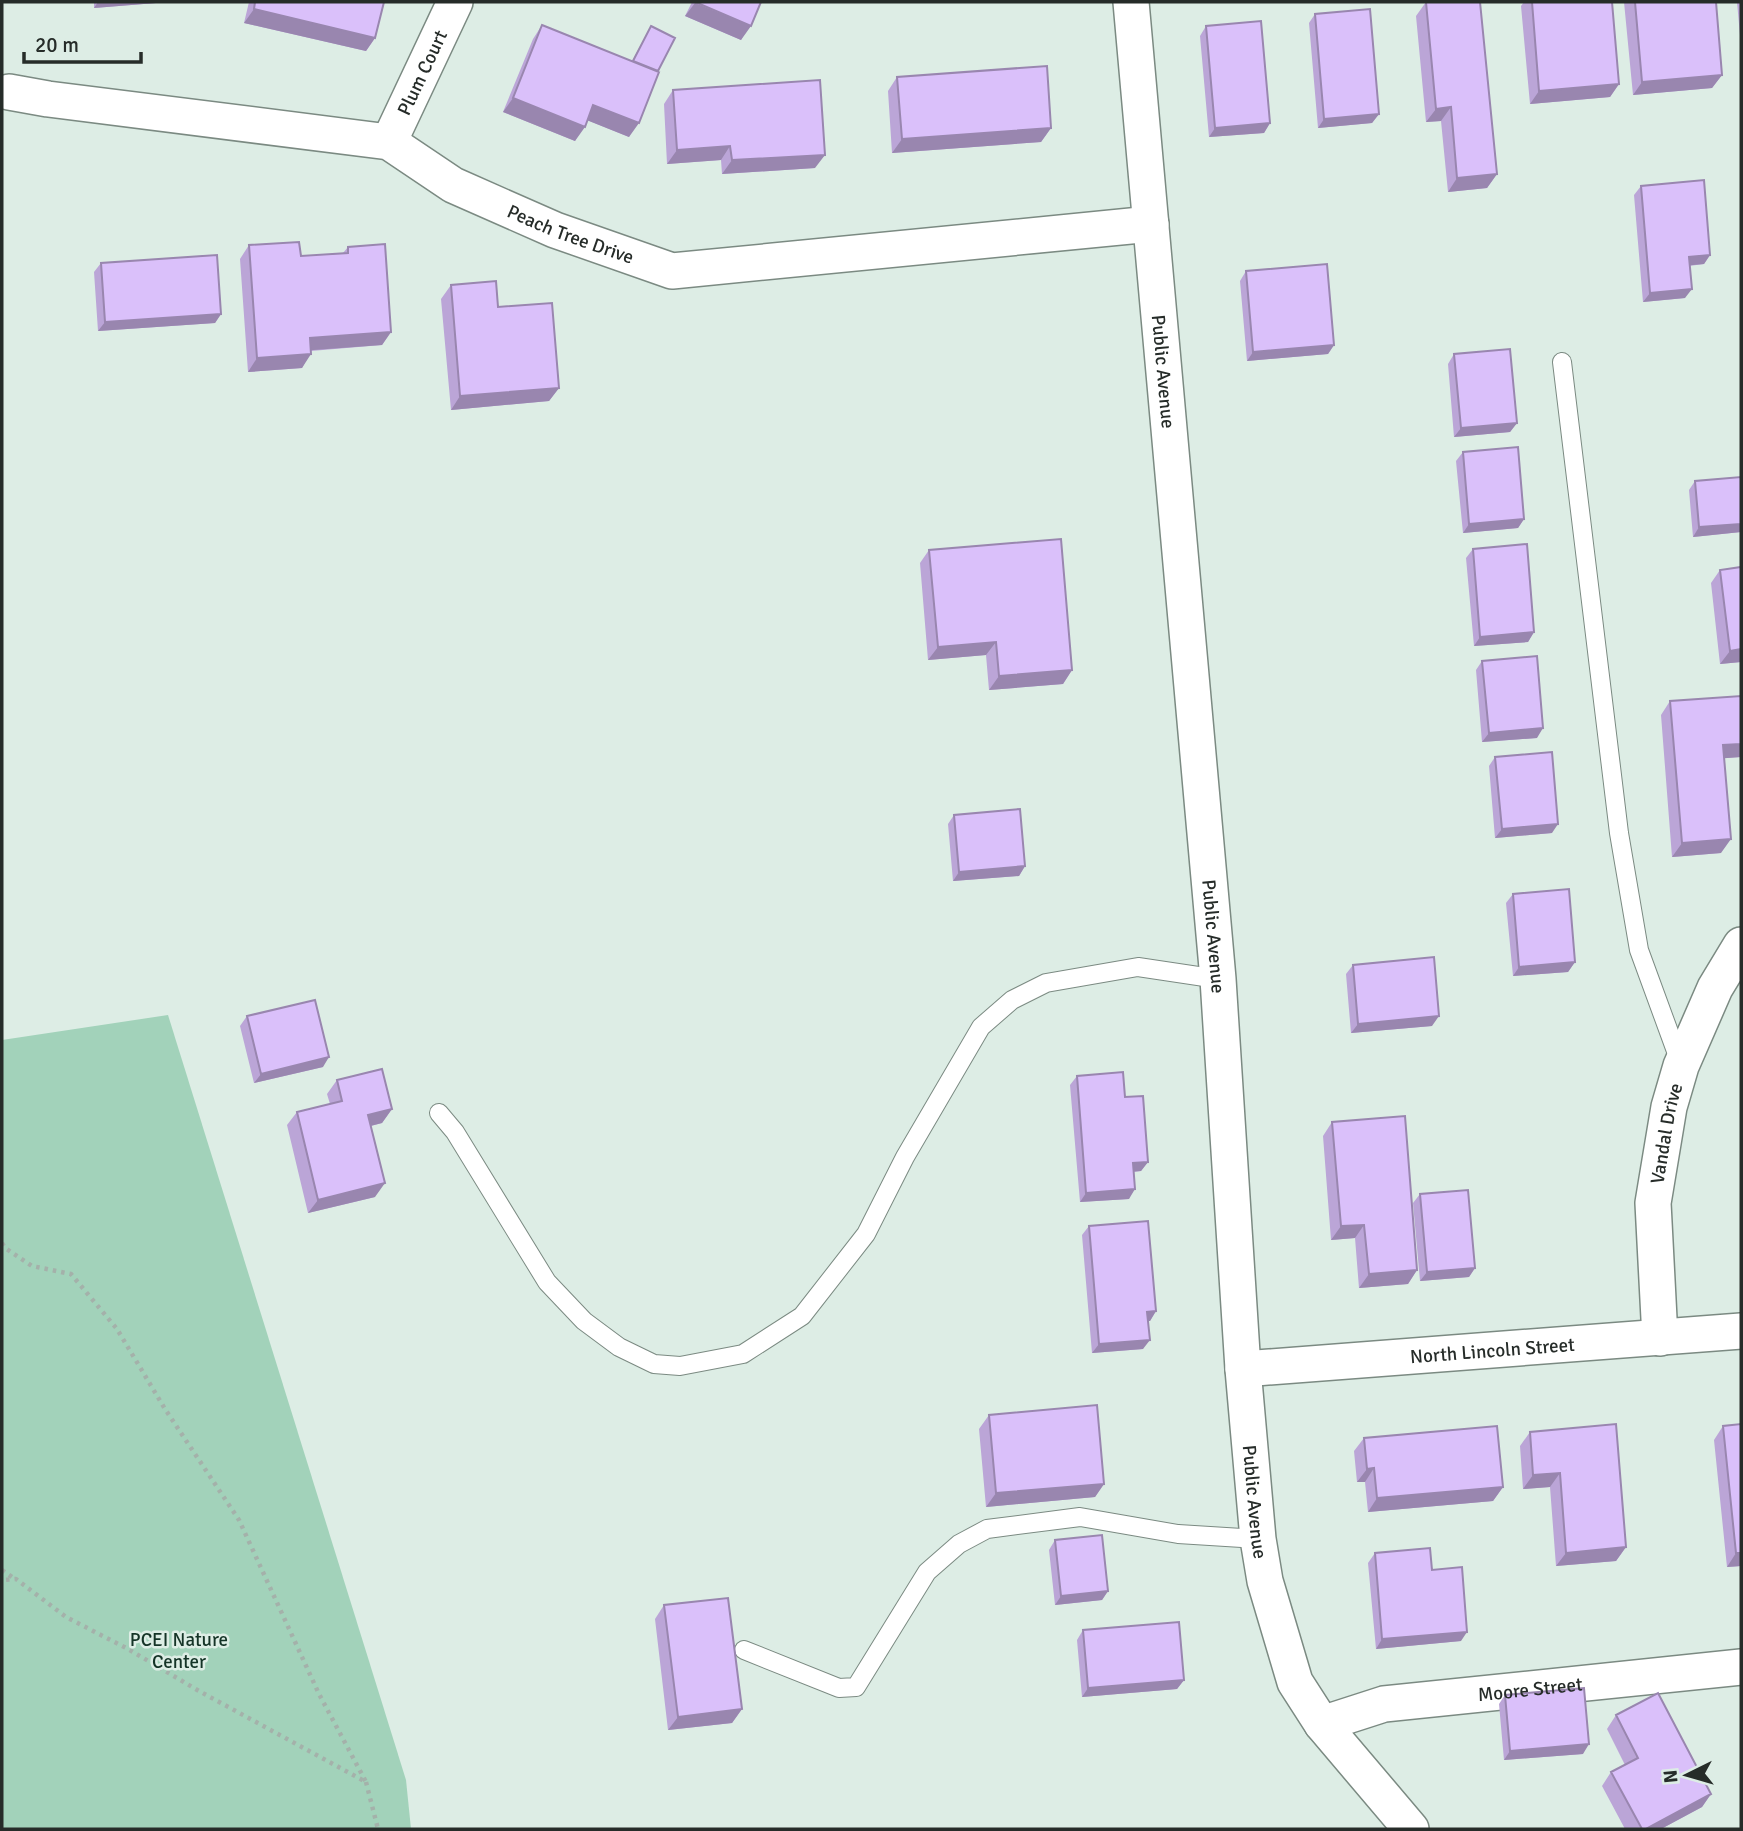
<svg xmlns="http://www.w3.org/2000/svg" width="1743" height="1831" viewBox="0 0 1743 1831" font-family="Signika,sans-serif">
	<rect width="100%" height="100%" fill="#ddede5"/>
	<path fill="#a2d2ba" d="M168,1015L406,1780L411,1829H2V1040Z"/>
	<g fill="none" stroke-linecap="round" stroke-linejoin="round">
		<g stroke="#7b8a82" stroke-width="20">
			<path id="service" d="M1562,362L1619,833L1639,950L1680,1062
				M439,1113L455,1132L547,1282L584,1321L619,1347L654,1364L680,1366L743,1354L802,1316L866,1234L905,1157L981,1027L1012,1000L1046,983L1138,967L1218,979
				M744,1650L839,1688L856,1687L927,1572L959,1544L987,1529L1080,1517L1178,1534L1258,1539"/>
		</g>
		<g stroke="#7b8a82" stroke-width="38">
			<g id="minor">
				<path id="s1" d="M1131,2L1218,979L1243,1369L1258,1539L1265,1581L1295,1682L1322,1724L1411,1829"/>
				<path id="s2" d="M9,92L48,99L389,142L453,185L555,230L672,271L1151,224"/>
				<path id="s3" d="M389,142L455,2"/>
				<path id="s4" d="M1660,1338L1653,1203L1669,1107L1681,1066L1715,988L1741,945"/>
				<path id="s5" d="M1243,1369L1741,1331"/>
				<path id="s6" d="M1322,1724L1384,1704L1741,1667"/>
			</g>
		</g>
		<path stroke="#a4b1aa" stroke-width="4.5" stroke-dasharray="3.5 5" stroke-linecap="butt" d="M2,1243L5,1248L32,1266L71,1274L117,1329L165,1409L239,1520L319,1694L366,1782L199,1691L128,1649L66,1617L16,1579L2,1580
			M2,1570L15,1579
			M366,1782L378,1829"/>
		<use href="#service" stroke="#fff" stroke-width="18"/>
		<use href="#minor" stroke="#fff" stroke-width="35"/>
	</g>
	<path fill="#bba5d7" d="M94,2H157L156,3L94,8Z
		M249,2H384L375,38L366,51L244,23Z
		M692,2H761L741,40L685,16Z
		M1426,2L1497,174L1487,188L1448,192L1441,121L1426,122L1416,16Z
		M1524,2H1612L1619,84L1610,97L1530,104L1521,6Z
		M1624,2H1716L1722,75L1712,88L1633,95Z
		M1737,2H1741V46Z
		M1315,14L1379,114L1372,123L1318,128L1309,23Z
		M542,25L632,61L651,26L658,71L629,137L587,120L575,141L503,112L533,39Z
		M1206,26L1270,123L1264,133L1209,137L1200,36Z
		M897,77L1051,128L1041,142L892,153L888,91Z
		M673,90L815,168L722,174L721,160L667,164L664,104Z
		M1641,186L1710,255L1704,264L1689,266L1685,298L1643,302L1634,195Z
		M249,245L301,256L343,253L348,247L391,332L382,345L311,351L302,368L248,372L240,259Z
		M101,263L221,314L215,323L98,331L94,272Z
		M1246,271L1334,345L1328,354L1247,361L1240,281Z
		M451,285L498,307L559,388L549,401L451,410L441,299Z
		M1454,354L1517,423L1510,432L1454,437L1448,364Z
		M1463,452L1524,519L1518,528L1463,533L1456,461Z
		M1741,477V532L1693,537L1689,490L1695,481Z
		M1473,549L1534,632L1528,642L1474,646L1466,558Z
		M929,550L1072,670L1063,684L989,690L986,655L928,660L920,563Z
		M1720,570L1741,662L1720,664L1711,583Z
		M1482,661L1537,738L1482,742L1476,670Z
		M1741,696V757L1724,758L1721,853L1672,857L1661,715L1670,701Z
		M1495,757L1552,833L1495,838L1489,766Z
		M954,815L1025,866L1019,876L953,881L948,824Z
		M1513,894L1575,962L1568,972L1513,976L1506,903Z
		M1353,965L1432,1026L1351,1033L1346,974Z
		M247,1016L323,1067L254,1083L240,1026Z
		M1077,1076L1125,1097L1148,1162L1141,1171L1134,1172L1129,1199L1080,1202L1070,1085Z
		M337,1080L392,1109L382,1123L371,1126L375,1197L308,1213L287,1125L297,1112L330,1104L327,1094Z
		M1332,1122L1417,1270L1408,1284L1359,1288L1355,1238L1331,1240L1323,1136Z
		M1420,1194L1475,1268L1469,1277L1420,1281L1413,1203Z
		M1089,1226L1156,1311L1150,1321H1148L1143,1349L1092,1353L1082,1235Z
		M989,1415L1104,1484L1095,1497L986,1507L979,1429Z
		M1741,1424V1566L1727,1567L1714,1440L1723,1426Z
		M1530,1432L1626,1547L1616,1561L1556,1566L1550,1487L1523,1489L1520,1446Z
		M1364,1438L1503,1487L1493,1501L1368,1512L1365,1482H1357L1354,1451Z
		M1055,1540L1108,1591L1102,1600L1055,1605L1049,1550Z
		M1375,1553L1432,1570L1461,1641L1376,1649L1368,1563Z
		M664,1605L742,1709L732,1723L668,1730L655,1619Z
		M1083,1630L1184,1680L1177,1689L1082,1697L1077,1640Z
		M1505,1695L1583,1754L1504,1760L1499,1704Z
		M1616,1715L1711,1794L1702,1807L1661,1829H1625L1602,1786L1611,1772L1625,1765L1607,1729Z"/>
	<path fill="#9986af" d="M98,2H157L156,3L94,8Z
		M695,3L751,26L741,40L685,16Z
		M254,9L375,38L366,51L244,23Z
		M1722,75L1712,88L1633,95L1642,82Z
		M1619,84L1610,97L1530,104L1539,91Z
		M513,98L585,127L575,141L503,112Z
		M593,105L639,123L629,137L584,119Z
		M1451,107L1441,121L1426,122L1436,109Z
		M1379,114L1372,123L1318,128L1324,119Z
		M1270,123L1264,133L1209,137L1215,128Z
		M1051,128L1041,142L892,153L902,139Z
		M730,146L721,160L667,164L677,150Z
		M825,155L815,168L722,174L732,160Z
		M1497,174L1487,188L1448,192L1457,178Z
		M1710,255L1704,264L1682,266L1689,257Z
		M1692,289L1685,298L1643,302L1650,293Z
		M221,314L215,323L98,331L105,322Z
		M391,332L382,345L300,351L310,338Z
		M1334,345L1328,354L1247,361L1253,352Z
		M311,354L302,368L248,372L257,358Z
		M559,388L549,401L451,410L460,396Z
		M1517,423L1510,432L1454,437L1461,428Z
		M1524,519L1518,528L1463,533L1469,524Z
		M1741,524V532L1693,537L1699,527Z
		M1534,632L1528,642L1474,646L1480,637Z
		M996,642L986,655L928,660L938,647Z
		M1741,649V662L1720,664L1730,651Z
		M1072,670L1063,684L989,690L999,676Z
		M1543,728L1537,738L1482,742L1489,733Z
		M1741,744V757L1714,759L1723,745Z
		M1558,824L1552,833L1495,838L1502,829Z
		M1731,839L1721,853L1672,857L1682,843Z
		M1025,866L1019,876L953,881L959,872Z
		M1575,962L1568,972L1513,976L1519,967Z
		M1439,1016L1432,1026L1351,1033L1358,1024Z
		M329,1057L323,1067L254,1083L261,1074Z
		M392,1109L382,1123L358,1129L368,1115Z
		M1148,1162L1141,1171L1127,1172L1133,1163Z
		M385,1183L375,1197L308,1213L318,1200Z
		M1135,1189L1129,1199L1080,1202L1086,1193Z
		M1364,1225L1355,1238L1331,1240L1341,1226Z
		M1475,1268L1469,1277L1420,1281L1427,1272Z
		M1417,1270L1408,1284L1359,1288L1369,1274Z
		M1156,1311L1150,1321H1141L1147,1312Z
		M1150,1340L1143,1349L1092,1353L1099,1344Z
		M1374,1468L1365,1482H1357L1367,1469Z
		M1560,1473L1550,1487L1523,1489L1533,1475Z
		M1104,1484L1095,1497L986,1507L996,1493Z
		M1503,1487L1493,1501L1368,1512L1377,1498Z
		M1626,1547L1616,1561L1556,1566L1566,1553Z
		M1736,1553H1741V1566L1727,1567Z
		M1108,1591L1102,1600L1055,1605L1061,1596Z
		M1467,1632L1461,1641L1376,1649L1382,1639Z
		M1184,1680L1177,1689L1082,1697L1088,1688Z
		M742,1709L732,1723L668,1730L678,1717Z
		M1589,1744L1583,1754L1504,1760L1510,1751Z
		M1711,1794L1702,1807L1661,1829H1646Z"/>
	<path fill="#dac0fa" stroke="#9986af" stroke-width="2" d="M255,2H384L375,38L254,9Z
		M695,2H761L751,26Z
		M1426,2H1480L1497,174L1457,178L1451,107L1436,109Z
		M1532,2H1612L1619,84L1539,91Z
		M1635,2H1716L1722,75L1642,82Z
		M1370,9L1379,114L1324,119L1315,14Z
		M1261,21L1270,123L1215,128L1206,26Z
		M542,25L659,72L639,123L593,105L585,127L513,98Z
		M651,26L675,38L658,71L633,61Z
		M1047,66L1051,128L902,139L897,77Z
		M820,80L825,155L732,160L730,146L677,150L673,90Z
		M1704,180L1710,255L1689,257L1692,289L1650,293L1641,186Z
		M299,242L301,256L348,253V247L385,244L391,332L310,338L311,354L257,358L249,245Z
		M217,255L221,314L105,322L101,263Z
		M1327,264L1334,345L1253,352L1246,271Z
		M496,281L498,307L552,303L559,388L460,396L451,285Z
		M1510,349L1517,423L1461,428L1454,354Z
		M1518,447L1524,519L1469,524L1463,452Z
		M1741,477V524L1699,527L1695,481Z
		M1061,539L1072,670L999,676L996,642L938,647L929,550Z
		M1527,544L1534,632L1480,637L1473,549Z
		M1741,567V649L1730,651L1720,570Z
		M1537,656L1543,728L1489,733L1482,661Z
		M1741,696V744L1723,745L1731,839L1682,843L1670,701Z
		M1552,752L1558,824L1502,829L1495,757Z
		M1020,809L1025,866L959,872L954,815Z
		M1569,889L1575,962L1519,967L1513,894Z
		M1434,957L1439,1016L1358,1024L1353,965Z
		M315,1000L329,1057L261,1074L247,1016Z
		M382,1069L392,1109L368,1115L385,1183L318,1200L297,1112L342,1101L337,1080Z
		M1123,1072L1125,1097L1143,1096L1148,1162L1133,1163L1135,1189L1086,1193L1077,1076Z
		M1405,1116L1417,1270L1369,1274L1364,1225L1341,1226L1332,1122Z
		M1468,1190L1475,1268L1427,1272L1420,1194Z
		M1148,1221L1156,1311L1147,1312L1150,1340L1099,1344L1089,1226Z
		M1097,1405L1104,1484L996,1493L989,1415Z
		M1616,1424L1626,1547L1566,1553L1560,1473L1533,1475L1530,1432Z
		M1741,1424V1553H1736L1723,1426Z
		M1497,1426L1503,1487L1377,1498L1374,1468L1367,1469L1364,1438Z
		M1102,1535L1108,1591L1061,1596L1055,1540Z
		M1430,1548L1432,1570L1462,1567L1467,1632L1382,1639L1375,1553Z
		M728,1598L742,1709L678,1717L664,1605Z
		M1179,1622L1184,1680L1088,1688L1083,1630Z
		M1584,1688L1589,1744L1510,1751L1505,1695Z
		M1658,1693L1711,1794L1646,1829H1642L1611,1772L1638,1758L1616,1715Z"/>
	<g text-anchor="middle" stroke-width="5" stroke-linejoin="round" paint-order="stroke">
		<g font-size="19" fill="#262c29" stroke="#ddede5">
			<text dy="7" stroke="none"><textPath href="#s3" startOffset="77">Plum Court</textPath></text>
			<text dy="7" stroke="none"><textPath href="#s2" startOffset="588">Peach Tree Drive</textPath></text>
			<text dy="7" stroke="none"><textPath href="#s1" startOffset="371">Public Avenue</textPath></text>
			<text dy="7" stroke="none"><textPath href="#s1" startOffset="938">Public Avenue</textPath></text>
			<text dy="7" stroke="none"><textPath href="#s4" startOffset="206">Vandal Drive</textPath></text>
			<text dy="7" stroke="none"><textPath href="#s5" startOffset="250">North Lincoln Street</textPath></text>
			<text dy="7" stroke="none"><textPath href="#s1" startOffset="1505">Public Avenue</textPath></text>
			<text dy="7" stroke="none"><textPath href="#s6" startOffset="212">Moore Street</textPath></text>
		</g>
		<g font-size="19" fill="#153427" stroke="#ddede5">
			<text x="179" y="1646">PCEI Nature<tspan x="179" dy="22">Center</tspan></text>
		</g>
	</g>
	<rect width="1743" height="1831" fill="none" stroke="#262c29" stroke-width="7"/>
	<g transform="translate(1687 1775) rotate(265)" stroke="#ddede5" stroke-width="5" paint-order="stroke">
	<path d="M0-5L12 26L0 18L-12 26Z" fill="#262c29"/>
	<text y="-10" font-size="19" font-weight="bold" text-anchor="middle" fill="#262c29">N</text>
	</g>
	<path d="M24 52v10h117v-10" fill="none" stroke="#262c29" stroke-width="3.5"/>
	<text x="35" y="52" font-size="21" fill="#262c29" stroke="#ddede5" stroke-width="5" paint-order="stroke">20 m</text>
</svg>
